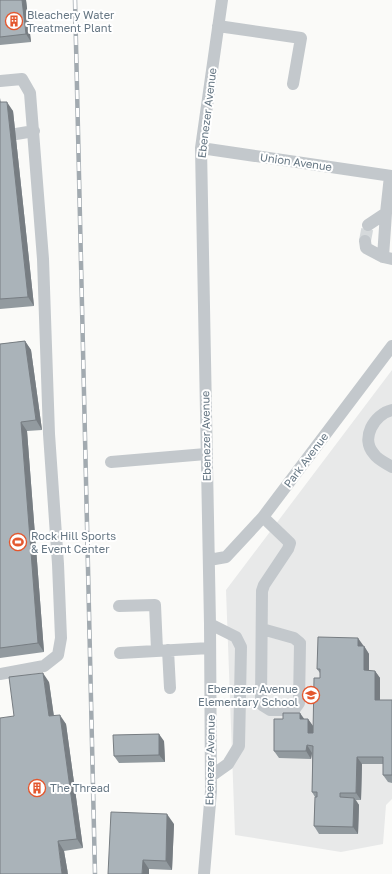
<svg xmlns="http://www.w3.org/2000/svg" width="392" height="874" viewBox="0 0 392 874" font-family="'Golos Text',sans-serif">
	<rect width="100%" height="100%" fill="#fafaf8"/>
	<path fill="#e8e9e9" d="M392,370V799L386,805L383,844L341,852L235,835L226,590Z"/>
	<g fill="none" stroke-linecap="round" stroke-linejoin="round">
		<path stroke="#d5d9db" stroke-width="12" stroke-dasharray="12 6" stroke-linecap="butt" d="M365,241L368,225"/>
		<path stroke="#c3c8cc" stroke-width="12" d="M218,26L301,38L293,84
			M0,81L22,79L30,93L43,259L49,434L58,564L61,638L58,655L44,666L0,674
			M16,134L34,131
			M201,148L392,176
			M368,225L386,213L390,176
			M365,241L366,248L383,257L392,259
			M383,257L386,213
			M392,410C374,414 360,439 374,454C378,460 386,463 392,467
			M111,462L206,454
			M209,560L226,557L263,517L392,346
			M119,606L155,605L157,650
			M210,624L236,637L241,647L239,746L228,764L211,776
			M262,629L294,638L300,643L299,703L294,710H270L262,705L261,700L262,591L264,585L288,549L290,543L263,517
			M168,650L170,688
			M120,653L210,648
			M204,874L211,791L210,624L201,148L222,0"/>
		<g stroke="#a2aab0" stroke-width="4.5">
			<path id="rail" d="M75,0L95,874"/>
		</g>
		<use href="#rail" stroke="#fff" stroke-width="3" stroke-dasharray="9" stroke-linecap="butt"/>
	</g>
	<path fill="#929a9f" d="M0,0H26L31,42L0,45Z
		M0,98L1,102L13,111L34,306L0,309Z
		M25,341L31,350L42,430L27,431L44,652L0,658V344Z
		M363,645V646H364L369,654V671H375L380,678V700H392V783L388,782L383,775V764H362L361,800H356L359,805L358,834H319L314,826L315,797L312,792V753L311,759L279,758L274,751L283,719H308L313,726V733L320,678V673L317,669Z
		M49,682L54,716L66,724L83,848L64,851L68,874L14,716Z
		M164,741L165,762L119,763L114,756Z
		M174,824L172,870L149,869L108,874Z"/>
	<path fill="#777d82" d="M22,0H26L31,42L26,34Z
		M7,102L13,111L34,306L28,297Z
		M25,341L31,350L42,430L36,420Z
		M21,422L27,431L44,652L38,643Z
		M358,638L363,645V653L358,646Z
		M364,646L369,654V678L364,670Z
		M375,671L380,678V707L375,700Z
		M43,673L49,682L55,725L49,716Z
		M300,713L305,720L300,719Z
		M60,715L66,724L83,848L77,839Z
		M308,719L313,726V740L308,733Z
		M159,734L164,741L165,762L159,755Z
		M307,745L312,753L311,759L306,751Z
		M357,757L362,764L361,800L356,793Z
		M354,798L359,805L358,834L353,827Z
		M167,814L174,824L172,870L166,861Z
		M58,841L64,851L68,874H62Z
		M143,860L149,869V874H142Z"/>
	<path fill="#aab3b9" stroke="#777d82" d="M0,0H22L26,34L0,37Z
		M0,102H7L28,297L0,299Z
		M25,341L36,420L21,422L38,643L0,648V344Z
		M318,637L358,638V646H364V670L375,671V700H392V775H383V757H357L356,793H340V797L354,798L353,827L314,826L315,797H317V792H312L313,746L307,745L306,751H274V719H283V713H300V719H308V733H313L314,678H320V669H317Z
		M43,673L49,716L60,715L77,839L58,841L62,874H0V718L14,716L9,677Z
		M159,734V755L114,756L113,735Z
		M111,812L167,814L166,861L143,860L142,874H108Z"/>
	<defs>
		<g id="building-ring" transform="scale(0.9)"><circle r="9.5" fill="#fff" stroke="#e4572e" stroke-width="1.5"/><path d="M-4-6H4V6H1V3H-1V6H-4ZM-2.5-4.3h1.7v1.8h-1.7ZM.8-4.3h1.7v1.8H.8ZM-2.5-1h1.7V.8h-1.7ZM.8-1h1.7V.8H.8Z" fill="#e4572e"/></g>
		<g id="stadium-ring" transform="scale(0.9)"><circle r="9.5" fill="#fff" stroke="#e4572e" stroke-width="1.5"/><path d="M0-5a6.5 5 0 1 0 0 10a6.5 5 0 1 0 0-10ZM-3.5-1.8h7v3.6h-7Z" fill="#e4572e"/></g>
		<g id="school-ring" transform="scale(0.9)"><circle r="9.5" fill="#fff" stroke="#e4572e" stroke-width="1.5"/><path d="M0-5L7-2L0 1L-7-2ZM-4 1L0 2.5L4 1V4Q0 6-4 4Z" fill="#e4572e"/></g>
	</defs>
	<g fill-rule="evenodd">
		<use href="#building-ring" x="14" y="21"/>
		<use href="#stadium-ring" x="18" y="542"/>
		<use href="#school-ring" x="311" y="695"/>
		<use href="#building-ring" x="37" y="788"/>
	</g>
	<g text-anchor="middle" stroke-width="4" stroke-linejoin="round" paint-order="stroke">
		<g font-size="11" fill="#657683" stroke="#fff" text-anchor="start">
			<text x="27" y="19">Bleachery Water<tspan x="27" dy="13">Treatment Plant</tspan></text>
			<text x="31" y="540">Rock Hill Sports<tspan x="31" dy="13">&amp; Event Center</tspan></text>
			<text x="298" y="693" text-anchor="end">Ebenezer Avenue<tspan x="298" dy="13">Elementary School</tspan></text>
			<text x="50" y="792">The Thread</text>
		</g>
		<g font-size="11" fill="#657683" stroke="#fff">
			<text transform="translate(207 113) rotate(-83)" y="4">Ebenezer Avenue</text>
			<text transform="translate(296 162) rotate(8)" y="4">Union Avenue</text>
			<text transform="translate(206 436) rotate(-91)" y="4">Ebenezer Avenue</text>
			<text transform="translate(306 460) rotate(-53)" y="4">Park Avenue</text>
			<text transform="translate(210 760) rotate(-89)" y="4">Ebenezer Avenue</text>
		</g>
	</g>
</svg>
